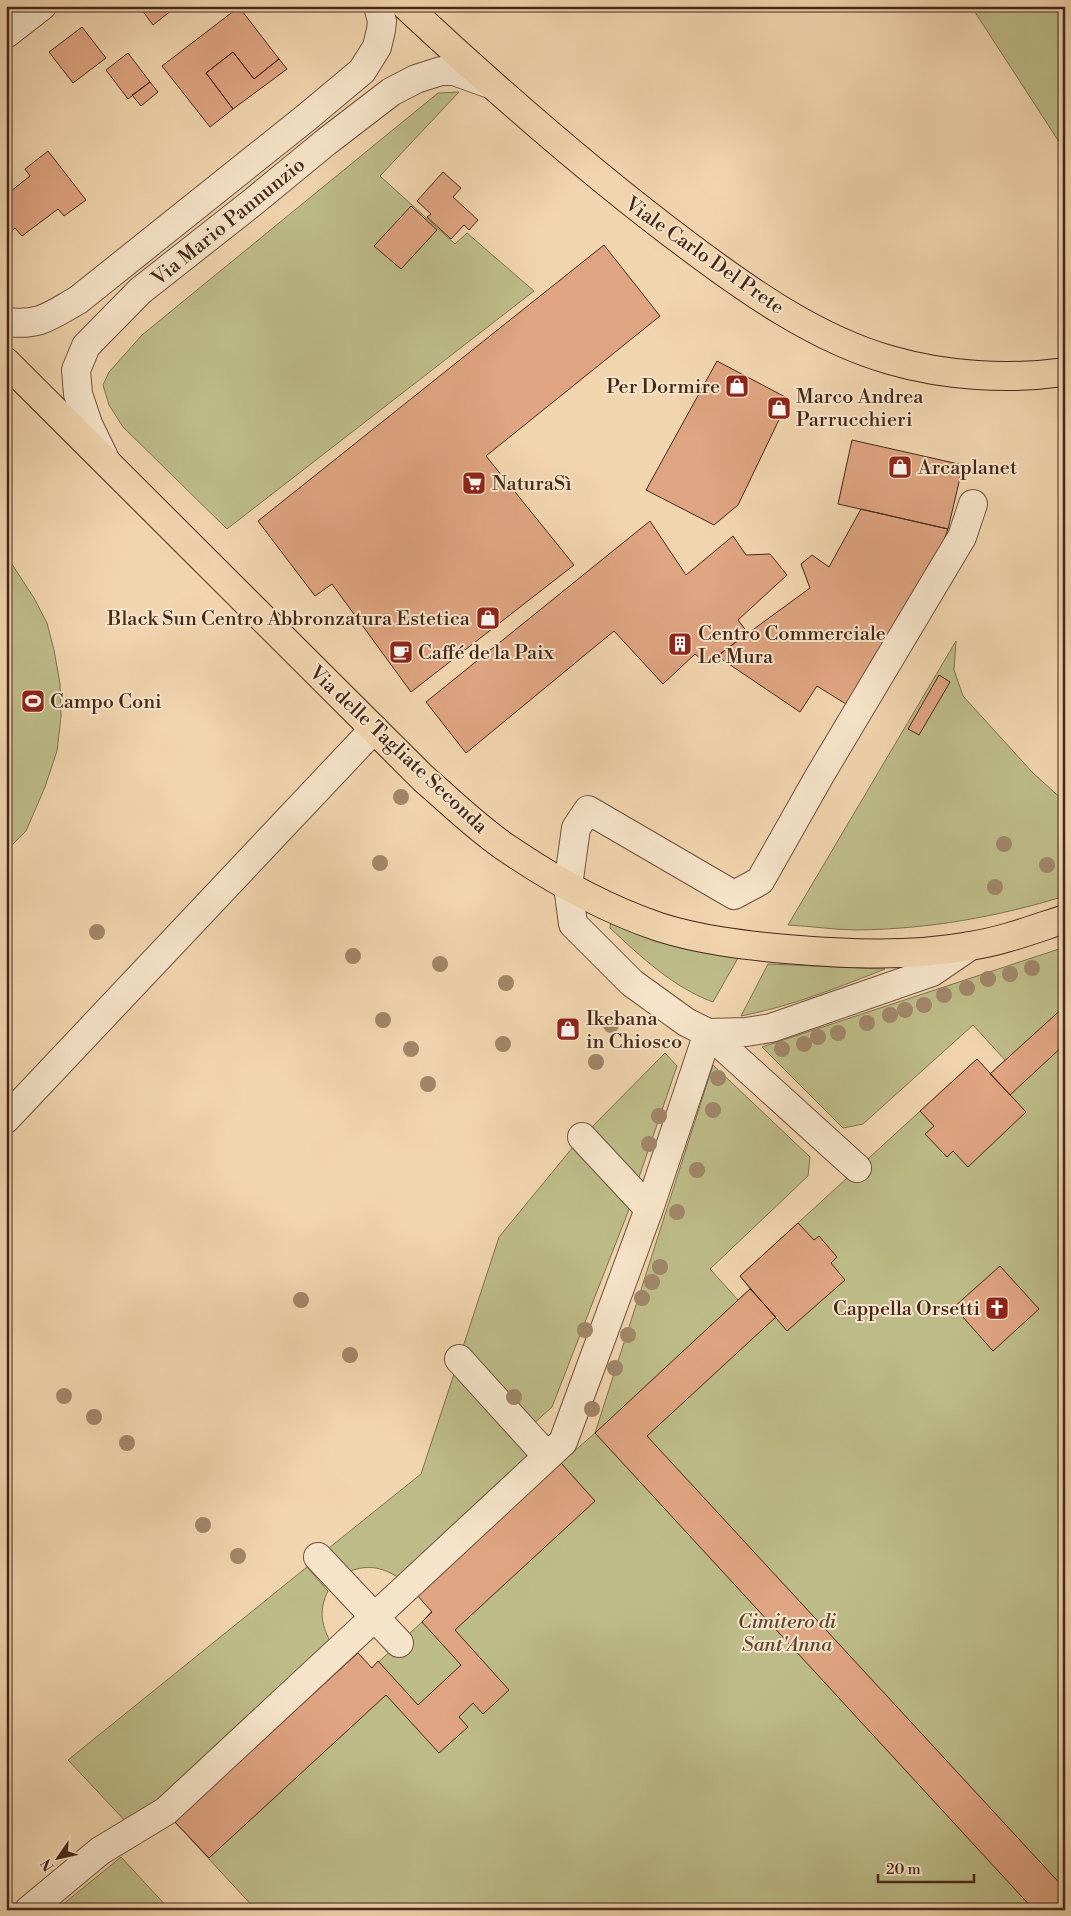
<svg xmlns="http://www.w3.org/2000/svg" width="1071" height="1916" viewBox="0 0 1071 1916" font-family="'Libre Bodoni',serif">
	<rect width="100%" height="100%" fill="#f1d5ae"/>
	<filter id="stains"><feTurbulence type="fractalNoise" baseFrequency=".004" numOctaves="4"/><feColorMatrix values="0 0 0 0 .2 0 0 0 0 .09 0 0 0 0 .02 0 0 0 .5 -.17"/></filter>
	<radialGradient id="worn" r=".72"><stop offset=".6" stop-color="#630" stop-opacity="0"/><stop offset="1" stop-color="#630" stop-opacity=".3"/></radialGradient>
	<path fill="#bdbc88" stroke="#817251" d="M971,6H1065V151Z
		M459,92L380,176L455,244L467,233L534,291L227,529L123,427L109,405L103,385L109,372L142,335L438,93Z
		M6,555L34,598L47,623L54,650L60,684L61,717L57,751L45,787L26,831L6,851Z
		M956,641L954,670L963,696L1033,773L1065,802V896C997,917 929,929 857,930C835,930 811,926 788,925Z
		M611,919L657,938L738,958L713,1002C674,988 640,956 610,928Z
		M1065,947V1910H256L174,1821L372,1668L422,1622L561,1463L595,1433L713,1065L810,1157L808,1176L710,1269L738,1300L750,1289L740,1276L977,1059L990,1074L1005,1060L973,1025L863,1124L843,1128L762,1047Z
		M768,964L885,969C837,988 792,1006 741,1016Z
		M665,1053L677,1066L636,1186L586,1133Z
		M578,1141L633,1199L552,1407L531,1426L462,1350L499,1237Z
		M455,1371L532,1456L399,1578C381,1566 365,1564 346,1573L324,1552L421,1474Z
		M307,1567L328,1591C319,1609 321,1624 330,1641L146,1812L128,1824L68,1760Z
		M121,1857L170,1910H56Z"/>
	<path fill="#dfa481" stroke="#45271a" d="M139,6H177L153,25Z
		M239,7L279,59L254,79L233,52L206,73L233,109L210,127L162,66Z
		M82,27L106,58L73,83L49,52Z
		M233,52L254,79L279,59L287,69L233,109L206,73Z
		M128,53L150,82L128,99L106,70Z
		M150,82L158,92L141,106L132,95Z
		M48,151L86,200L64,216L58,209L22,236L15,228L9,233L6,230V195L30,176L25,169Z
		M443,172L461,188L453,197L478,220L469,230L464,225L451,239L427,217L431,214L417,201Z
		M411,206L437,230L401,269L374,246Z
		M604,245L660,316L486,456L574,565L411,692L332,584L315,596L258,521Z
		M717,361L789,399L738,505L714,525L646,490Z
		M852,440L963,465L948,529L838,504Z
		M861,509L948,529L937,559L846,704L817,686L800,712L717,656L810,588L801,564L812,555L829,567Z
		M650,521L686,575L733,536L746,555L770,554L787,575L738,620L748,633L707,664L695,654L663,684L614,631L466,753L426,702Z
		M939,675L950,682L919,735L908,729Z
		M1065,1006V1044L1010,1095L990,1074Z
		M977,1059L1026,1112L968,1167L953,1151L947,1157L925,1134L934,1126L920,1111Z
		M798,1223L814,1240L819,1236L837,1257L831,1263L845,1280L787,1331L740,1276Z
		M1000,1266L1039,1309L993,1351L954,1307Z
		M750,1289L776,1317L647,1436L1065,1889V1910H1034L595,1433Z
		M561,1463L595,1501L455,1630L509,1690L483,1714L473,1703L459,1717L468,1727L439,1753L386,1695L209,1858L174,1821L358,1653L372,1668L378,1661L418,1705L461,1665L422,1622L432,1612L417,1595Z"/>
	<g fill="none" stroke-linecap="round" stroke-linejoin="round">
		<g stroke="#70523f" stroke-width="30">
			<path id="minor" d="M6,34L42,6
				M6,322C40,326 50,316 78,300L307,117L362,71L377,47L381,30L382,21L378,6
				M105,459L88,424L78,394L76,370L86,346L140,291L253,202L326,142L391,92L416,79L441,71H454L490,84
				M708,1033L746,1032L771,1028L932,972L970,946
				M6,1119L374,729
				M582,1137L649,1209
				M857,1168L708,1033L686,1022L632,983L573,924L568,886L576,828L588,810L734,895L760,881L820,775L962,537L973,504
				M459,1359L547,1456
				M318,1557L399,1643
				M29,1910L100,1851L166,1811L563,1442L649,1209L708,1033"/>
		</g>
		<g stroke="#45271a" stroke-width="30">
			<path id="major" d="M406,6C496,90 588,171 687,245C747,290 816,339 890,360C945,376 1008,380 1065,372
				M6,362L424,779C452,803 478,829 508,849C555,881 606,909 659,927C700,940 743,945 786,949C846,954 910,957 970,946C1003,941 1034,929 1065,919"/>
		</g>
		<use href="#minor" stroke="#f6e4ca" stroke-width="28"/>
		<use href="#major" stroke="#f1d5ae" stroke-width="28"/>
	</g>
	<g fill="#a08669">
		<circle cx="401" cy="797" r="8"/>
		<circle cx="1004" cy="844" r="8"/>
		<circle cx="380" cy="863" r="8"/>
		<circle cx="1047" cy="865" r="8"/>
		<circle cx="995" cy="887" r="8"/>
		<circle cx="97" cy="932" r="8"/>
		<circle cx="353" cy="956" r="8"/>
		<circle cx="440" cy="964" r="8"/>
		<circle cx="1032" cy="968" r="8"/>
		<circle cx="1010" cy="974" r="8"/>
		<circle cx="988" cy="979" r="8"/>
		<circle cx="506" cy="983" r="8"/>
		<circle cx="967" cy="988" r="8"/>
		<circle cx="944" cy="995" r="8"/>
		<circle cx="924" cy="1005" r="8"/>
		<circle cx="905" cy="1010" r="8"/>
		<circle cx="890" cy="1015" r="8"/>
		<circle cx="383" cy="1020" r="8"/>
		<circle cx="867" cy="1023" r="8"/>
		<circle cx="611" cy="1025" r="8"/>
		<circle cx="838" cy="1033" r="8"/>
		<circle cx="818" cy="1037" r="8"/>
		<circle cx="503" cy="1044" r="8"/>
		<circle cx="804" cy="1044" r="8"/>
		<circle cx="411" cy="1049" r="8"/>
		<circle cx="782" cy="1049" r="8"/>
		<circle cx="596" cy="1062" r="8"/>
		<circle cx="718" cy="1078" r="8"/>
		<circle cx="428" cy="1084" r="8"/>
		<circle cx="713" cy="1110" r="8"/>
		<circle cx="659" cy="1116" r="8"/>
		<circle cx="649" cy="1144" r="8"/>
		<circle cx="697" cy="1170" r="8"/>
		<circle cx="677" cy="1212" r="8"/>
		<circle cx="660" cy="1267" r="8"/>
		<circle cx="652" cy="1282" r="8"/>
		<circle cx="642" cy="1298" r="8"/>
		<circle cx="301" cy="1300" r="8"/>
		<circle cx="585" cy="1330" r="8"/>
		<circle cx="628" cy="1335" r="8"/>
		<circle cx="350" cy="1355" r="8"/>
		<circle cx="615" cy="1368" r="8"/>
		<circle cx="64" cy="1396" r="8"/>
		<circle cx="514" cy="1397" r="8"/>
		<circle cx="592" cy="1409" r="8"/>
		<circle cx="94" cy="1417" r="8"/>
		<circle cx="127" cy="1443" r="8"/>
		<circle cx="203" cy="1525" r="8"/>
		<circle cx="238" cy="1556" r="8"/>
	</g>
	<defs>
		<g id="shop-square" transform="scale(1.25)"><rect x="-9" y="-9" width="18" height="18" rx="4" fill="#8f2418" stroke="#f6e4ca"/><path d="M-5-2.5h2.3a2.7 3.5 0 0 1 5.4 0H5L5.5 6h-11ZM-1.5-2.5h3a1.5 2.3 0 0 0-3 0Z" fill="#fff"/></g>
		<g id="supermarket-square" transform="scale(1.25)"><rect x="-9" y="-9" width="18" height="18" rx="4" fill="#8f2418" stroke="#f6e4ca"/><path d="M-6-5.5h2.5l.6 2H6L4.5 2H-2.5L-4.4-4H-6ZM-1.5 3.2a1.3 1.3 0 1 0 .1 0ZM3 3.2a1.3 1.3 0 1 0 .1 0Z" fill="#fff"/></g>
		<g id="building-square" transform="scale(1.25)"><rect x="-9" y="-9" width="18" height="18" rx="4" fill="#8f2418" stroke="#f6e4ca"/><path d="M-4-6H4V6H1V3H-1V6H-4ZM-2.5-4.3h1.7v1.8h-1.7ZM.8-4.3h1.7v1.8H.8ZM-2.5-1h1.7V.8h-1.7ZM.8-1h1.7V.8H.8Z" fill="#fff"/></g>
		<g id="cafe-square" transform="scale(1.25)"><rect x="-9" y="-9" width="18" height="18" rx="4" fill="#8f2418" stroke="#f6e4ca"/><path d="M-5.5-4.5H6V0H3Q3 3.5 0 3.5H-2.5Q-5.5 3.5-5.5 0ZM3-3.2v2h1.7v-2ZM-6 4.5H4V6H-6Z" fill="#fff"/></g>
		<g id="stadium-square" transform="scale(1.25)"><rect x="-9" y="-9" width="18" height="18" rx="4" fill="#8f2418" stroke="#f6e4ca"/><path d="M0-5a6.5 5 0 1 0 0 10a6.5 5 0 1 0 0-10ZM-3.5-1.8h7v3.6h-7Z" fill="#fff"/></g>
		<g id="church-square" transform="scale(1.25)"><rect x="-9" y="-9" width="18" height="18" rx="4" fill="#8f2418" stroke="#f6e4ca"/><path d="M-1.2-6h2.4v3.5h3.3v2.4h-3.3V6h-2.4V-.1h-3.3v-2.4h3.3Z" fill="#fff"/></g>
	</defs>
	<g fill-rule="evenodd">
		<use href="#shop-square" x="737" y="386"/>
		<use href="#shop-square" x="779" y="408"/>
		<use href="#shop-square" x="900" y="467"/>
		<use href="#supermarket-square" x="474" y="483"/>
		<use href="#shop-square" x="488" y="618"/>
		<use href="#building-square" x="680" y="644"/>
		<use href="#cafe-square" x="401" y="652"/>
		<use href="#stadium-square" x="33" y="701"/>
		<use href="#shop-square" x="568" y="1029"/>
		<use href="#church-square" x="997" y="1308"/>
	</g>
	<g text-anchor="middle" stroke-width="4" stroke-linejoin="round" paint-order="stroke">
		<g font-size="20" fill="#45271a" stroke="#f6e4ca">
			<text transform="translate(228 221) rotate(-39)" y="7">Via Mario Pannunzio</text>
			<text transform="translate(705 255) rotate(35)" y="7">Viale Carlo Del Prete</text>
			<text transform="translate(399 749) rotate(43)" y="7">Via delle Tagliate Seconda</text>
		</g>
		<g font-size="20" fill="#45271a" stroke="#f6e4ca" text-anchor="start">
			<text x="720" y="393" text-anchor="end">Per Dormire</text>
			<text x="796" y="403">Marco Andrea<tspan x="796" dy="23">Parrucchieri</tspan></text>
			<text x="918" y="474">Arcaplanet</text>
			<text x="492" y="490">NaturaSì</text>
			<text x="470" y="625" text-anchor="end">Black Sun Centro Abbronzatura Estetica</text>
			<text x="698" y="640">Centro Commerciale<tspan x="698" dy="23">Le Mura</tspan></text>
			<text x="418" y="659">Caffé de la Paix</text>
			<text x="50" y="708">Campo Coni</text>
			<text x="586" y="1025">Ikebana<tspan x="586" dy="23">in Chiosco</tspan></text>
			<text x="980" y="1315" text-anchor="end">Cappella Orsetti</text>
		</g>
		<g font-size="20" font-style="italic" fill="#5d4530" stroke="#f6e4ca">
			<text x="787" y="1628">Cimitero di<tspan x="787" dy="23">Sant'Anna</tspan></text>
		</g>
	</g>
	<rect width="1071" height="1916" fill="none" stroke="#f1d5ae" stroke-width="25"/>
	<rect x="8" y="8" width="1056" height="1901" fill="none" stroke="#45271a" stroke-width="2.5"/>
	<rect x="12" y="12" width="1046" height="1891" fill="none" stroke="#45271a"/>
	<g transform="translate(58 1858) rotate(236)" stroke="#f6e4ca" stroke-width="4" paint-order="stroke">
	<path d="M0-4L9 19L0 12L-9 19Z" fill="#45271a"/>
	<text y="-8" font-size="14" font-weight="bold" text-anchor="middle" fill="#45271a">N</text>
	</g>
	<path d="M878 1874v8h96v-8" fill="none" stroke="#45271a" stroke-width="2.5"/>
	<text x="886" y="1874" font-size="15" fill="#45271a" stroke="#f6e4ca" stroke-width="4" paint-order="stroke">20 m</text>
	<rect width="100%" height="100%" filter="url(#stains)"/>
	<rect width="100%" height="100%" fill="url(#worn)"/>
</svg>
